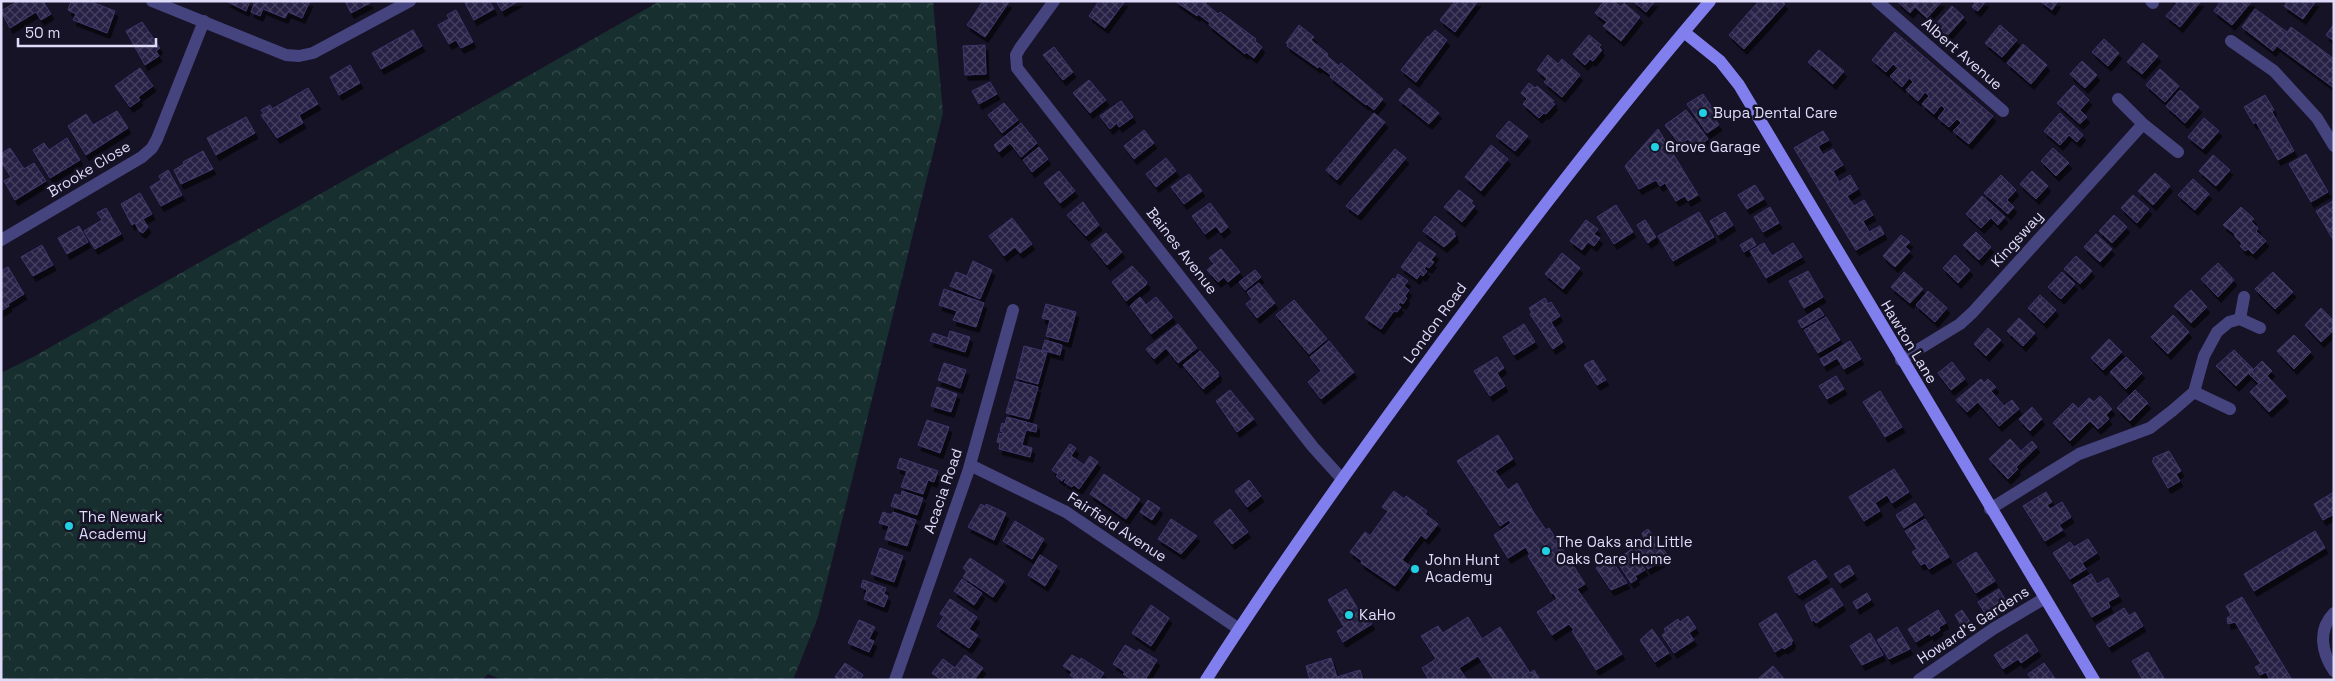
<svg xmlns="http://www.w3.org/2000/svg" width="2335" height="681" viewBox="0 0 2335 681" font-family="'Space Grotesk',sans-serif">
	<defs>
		<pattern id="park-crowns" width="20" height="18" patternUnits="userSpaceOnUse" patternTransform="scale(1.25)"><rect width="20" height="18" fill="#172f2e"/><path d="M2 6a3 3 0 1 1 6 0M12 15a3 3 0 1 1 6 0" fill="none" stroke="#384d4d"/></pattern>
		<pattern id="building-cross-hatch" width="8" height="8" patternUnits="userSpaceOnUse" patternTransform="scale(1.25)"><rect width="8" height="8" fill="#282144"/><path d="M0 0l8 8M0 8l8-8" fill="none" stroke="#474160"/></pattern>
		<filter id="shadow"><feDropShadow dx="3" dy="5.5" stdDeviation="0" flood-color="#0009"/></filter>
	</defs>
	<rect width="100%" height="100%" fill="#161326"/>
	<path fill="url(#park-crowns)" d="M660,1H933L943,113L818,617L793,680H502L488,674L482,680H1V373L33,357Z"/>
	<path fill="url(#building-cross-hatch)" stroke="#41366d" filter="url(#shadow)" d="M18,1H43L51,14L41,20L36,12L10,28L1,11Z
		M71,1H89L115,11L107,33L73,20L76,14L68,10Z
		M226,1H250L246,11Z
		M252,1H310L302,18L288,12L285,18L263,9L260,16L251,12L254,4Z
		M345,1H369L370,3L351,13Z
		M468,1H489L494,9L474,20L465,3Z
		M496,1H519L502,11Z
		M983,1L1009,2L985,37L967,25Z
		M1099,1H1125L1105,28L1089,16Z
		M1175,1H1206V4L1218,14L1220,12L1256,39L1255,41L1262,47L1254,58L1246,52L1245,54L1209,25L1210,23L1198,14L1197,16Z
		M1455,1H1478L1455,32L1440,20Z
		M1604,1H1614L1621,7L1624,3L1640,17L1621,41L1603,26L1607,22L1595,13Z
		M1633,1H1655L1646,12Z
		M1759,1H1782L1785,4L1765,26L1749,12Z
		M1897,1H1920L1910,13Z
		M1920,1H1942L1927,18L1915,7Z
		M1976,1H1986L1978,11L1972,7Z
		M2040,1H2058L2052,10Z
		M2174,1H2201L2180,27L2166,16L2177,3Z
		M2221,1H2252L2232,25L2214,11Z
		M2288,1H2316L2303,19L2284,6Z
		M1952,6L1964,17L1947,36L1935,25Z
		M2255,9L2287,32L2273,51L2242,27Z
		M456,10L473,42L461,48L456,40L449,44L438,25L449,19L447,15Z
		M1749,12L1765,26L1744,49L1729,35Z
		M142,22L160,48L156,51L159,56L145,65L126,31Z
		M2334,24V41L2326,35Z
		M1299,25L1314,37L1311,40L1328,54L1327,56L1339,66L1341,63L1383,99L1374,110L1367,104L1366,105L1330,77L1331,75L1319,66L1318,68L1287,46L1288,44L1286,43Z
		M2000,25L2017,40L2002,57L1985,43Z
		M2291,27L2334,59V88L2277,46Z
		M413,30L422,46L381,69L372,53Z
		M1435,30L1447,40L1416,82L1401,70L1428,36L1429,37Z
		M1895,32L1993,116L1969,144L1953,131L1961,123L1957,119L1949,127L1938,118L1945,109L1941,105L1934,114L1922,104L1929,96L1925,92L1918,101L1906,90L1913,82L1909,78L1902,87L1890,76L1898,68L1893,64L1886,72L1872,60Z
		M1589,35L1601,45L1599,47L1602,50L1593,61L1590,59L1585,65L1573,54Z
		M2104,39L2119,53L2108,66L2092,52Z
		M2143,43L2158,56L2142,74L2127,62Z
		M2023,44L2047,65L2031,84L2007,63Z
		M985,45L986,74L965,75L963,46Z
		M1054,47L1073,72L1063,80L1043,55Z
		M1819,50L1844,71L1833,84L1808,62Z
		M1548,55L1558,64L1562,59L1580,75L1562,97L1544,82L1547,79L1537,70Z
		M2082,61L2097,75L2085,88L2070,74Z
		M350,65L360,83L339,95L330,77Z
		M140,68L153,86L138,97L140,100L130,107L115,86Z
		M2160,69L2179,86L2165,102L2146,85Z
		M1089,80L1106,100L1090,113L1073,93Z
		M990,82L997,94L979,104L972,91Z
		M1529,83L1535,88L1537,86L1554,101L1552,103L1555,104L1546,114L1544,113L1539,118L1523,104L1527,99L1521,93Z
		M2074,85L2089,100L2080,110L2087,117L2080,124L2057,103Z
		M308,88L318,104L299,115L303,123L277,138L261,115L264,114L261,110L270,105L272,109Z
		M1409,88L1439,113L1429,124L1399,100Z
		M2180,90L2199,107L2185,123L2166,106Z
		M1703,94L1715,112L1712,114L1719,125L1707,133L1687,104Z
		M2265,95L2274,110L2272,112L2294,151L2278,160L2256,122L2254,124L2244,107Z
		M1121,101L1133,117L1119,127L1117,123L1110,129L1100,116Z
		M1004,103L1018,120L1002,133L988,115Z
		M1686,110L1708,139L1695,149L1688,139L1680,145L1665,125Z
		M117,111L128,128L86,155L68,126L86,114L93,125Z
		M1374,113L1385,122L1337,180L1326,170Z
		M2060,113L2083,135L2077,142L2069,135L2060,145L2044,131Z
		M246,117L255,133L216,155L207,138Z
		M2204,118L2219,131L2203,149L2188,137Z
		M1509,121L1528,136L1515,151L1496,136Z
		M1021,123L1037,143L1021,157L1010,143L999,152L994,145Z
		M1658,129L1698,195L1688,201L1685,196L1676,201L1665,183L1660,186L1656,180L1639,189L1625,166Z
		M1144,130L1154,143L1134,159L1124,146Z
		M1823,131L1829,140L1818,146L1823,155L1833,149L1843,165L1833,171L1839,182L1850,175L1858,189L1847,196L1854,206L1864,200L1873,215L1863,221L1869,232L1880,226L1884,234L1856,250L1794,148Z
		M67,138L80,160L50,178L33,150L44,143L49,150Z
		M1491,145L1508,159L1481,191L1465,177Z
		M1039,147L1048,159L1032,172L1023,160Z
		M10,148L24,169L34,163L46,181L15,200L4,181L11,177L1,162V154Z
		M2053,148L2069,163L2056,176L2041,161Z
		M1395,149L1406,158L1358,215L1346,206Z
		M203,151L213,169L181,184L174,170L184,164L183,162Z
		M2306,154L2328,192L2311,202L2289,164Z
		M2213,155L2230,170L2216,186L2199,171Z
		M1166,158L1176,171L1156,187L1146,174Z
		M168,170L182,195L161,206L150,187L161,180L159,176Z
		M1059,171L1075,191L1060,203L1044,183Z
		M2032,171L2048,186L2036,199L2020,184Z
		M2155,173L2170,186L2153,205L2138,191Z
		M1189,174L1202,191L1184,204L1171,187Z
		M2001,175L2016,190L2007,200L2014,207L2008,214L1984,193Z
		M2193,179L2209,194L2195,210L2178,195Z
		M1755,185L1764,199L1747,209L1738,195Z
		M1459,190L1473,201L1471,203L1475,206L1462,222L1444,207Z
		M140,193L152,214L143,219L148,227L143,233L139,231L135,223L132,225L121,204Z
		M2133,195L2149,209L2137,223L2121,208Z
		M1982,196L2005,217L1998,225L1991,218L1981,228L1966,214Z
		M2333,201H2334V241L2316,211Z
		M1083,202L1099,225L1086,236L1067,215Z
		M1210,203L1228,227L1221,233L1216,226L1205,234L1192,216Z
		M1616,205L1633,232L1614,244L1597,217Z
		M1770,207L1779,223L1763,232L1754,217Z
		M2241,207L2254,219L2251,221L2258,228L2256,231L2266,241L2253,254L2248,249L2245,251L2240,246L2242,244L2234,235L2235,234L2223,225Z
		M106,208L121,234L95,249L84,231L102,220L97,213Z
		M1699,212L1714,237L1673,261L1658,236Z
		M1725,212L1733,225L1718,235L1710,221Z
		M2114,215L2127,227L2112,243L2099,231Z
		M1435,216L1455,232L1454,234L1456,236L1444,247L1423,231Z
		M1012,218L1032,244L1020,253L1015,247L1004,256L989,236Z
		M1586,220L1598,229L1594,234L1600,238L1594,246L1588,242L1582,250L1570,241Z
		M1645,220L1656,237L1648,243L1637,225Z
		M79,226L88,242L67,254L58,238Z
		M1976,232L1991,247L1979,260L1963,245Z
		M1106,233L1122,252L1107,265L1091,245Z
		M2096,234L2112,249L2100,262L2084,247Z
		M1901,235L1910,242L1905,247L1910,251L1895,267L1883,256Z
		M1752,238L1756,245L1744,252L1740,245Z
		M1419,242L1436,254L1431,260L1434,262L1429,268L1426,266L1424,269L1427,271L1423,276L1420,274L1417,279L1401,267Z
		M1764,243L1772,256L1793,243L1802,257L1766,278L1750,251Z
		M42,245L53,265L33,276L21,257Z
		M1221,249L1240,272L1228,282L1224,277L1218,282L1207,270L1214,264L1209,258Z
		M1562,253L1580,268L1563,289L1545,274Z
		M1955,255L1970,270L1958,283L1943,268Z
		M2076,256L2092,271L2080,284L2064,269Z
		M973,261L992,270L980,299L950,286L956,272L967,276Z
		M2218,263L2234,280L2218,297L2201,279Z
		M1132,266L1147,282L1146,285L1126,301L1112,282Z
		M8,267L24,294L8,304L9,306L1,311V271Z
		M1255,270L1261,277L1245,290L1239,282Z
		M1808,271L1823,297L1804,308L1789,281Z
		M1904,272L1923,289L1910,303L1891,287Z
		M2062,272L2075,284L2061,299L2048,287Z
		M2273,272L2293,292L2275,309L2255,289Z
		M1398,274L1408,281L1404,286L1409,290L1405,296L1407,298L1403,304L1400,302L1398,305L1401,307L1397,312L1394,311L1381,329L1365,318L1393,278L1395,280Z
		M1259,283L1275,303L1257,318L1246,304L1252,299L1247,292Z
		M944,289L984,303L976,327L953,320L957,311L939,305Z
		M2191,290L2207,307L2191,323L2174,306Z
		M1928,291L1947,308L1935,322L1916,305Z
		M2040,295L2056,310L2044,323L2028,308Z
		M1140,297L1146,305L1156,297L1172,316V318L1151,334L1130,306Z
		M1545,298L1548,304L1551,302L1560,316L1551,322L1563,342L1553,349L1530,314L1532,313L1529,308Z
		M1294,300L1327,339L1309,354L1276,315Z
		M1046,304L1076,312L1068,342L1046,336L1050,320L1042,318Z
		M1819,308L1824,315L1802,328L1798,321Z
		M2321,308L2334,321V330L2321,342L2305,325Z
		M2173,315L2189,332L2168,354L2151,337Z
		M1826,317L1840,340L1818,353L1804,330Z
		M2019,318L2035,333L2023,346L2007,331Z
		M1178,324L1197,348L1178,363L1166,348L1154,359L1146,349Z
		M1524,324L1535,342L1514,355L1503,337Z
		M1988,328L2001,340L1986,356L1974,344Z
		M950,331L970,337L965,352L930,341L933,333L948,338Z
		M2294,335L2311,352L2294,369L2277,351Z
		M2109,339L2122,352L2103,370L2091,358Z
		M1045,340L1062,345L1060,355L1042,350Z
		M1329,341L1354,372L1321,399L1308,382L1321,371L1310,357Z
		M1850,341L1861,359L1844,369L1837,358L1824,366L1820,359Z
		M1024,346L1047,352L1038,384L1016,378Z
		M2234,350L2253,369L2236,386L2216,366Z
		M1200,351L1219,373L1217,374L1219,376L1203,389L1183,365Z
		M1497,357L1504,368L1497,373L1505,386L1490,396L1474,371Z
		M2126,357L2142,373L2126,389L2110,372Z
		M1593,360L1606,380L1597,385L1584,365Z
		M2262,361L2272,371L2259,384L2249,374Z
		M1952,362L1965,379L1951,390L1938,373Z
		M944,363L966,370L960,388L938,380Z
		M1836,376L1844,389L1827,399L1819,386Z
		M2267,376L2286,396L2269,412L2250,392Z
		M1981,379L1984,383L1988,379L1996,387L1991,391L2004,406L2012,400L2019,409L1999,426L1978,402L1967,412L1956,400Z
		M1015,381L1038,387L1029,419L1006,413Z
		M937,387L957,394L951,412L931,406Z
		M1230,390L1254,419L1237,432L1216,401Z
		M2135,390L2148,403L2130,421L2117,408Z
		M1880,391L1902,427L1885,437L1863,402Z
		M2100,396L2112,409L2106,415L2109,419L2098,429L2078,409L2089,398L2094,402Z
		M2073,403L2090,421L2070,441L2053,423Z
		M2032,407L2042,419L2030,431L2019,419Z
		M1007,417L1037,425L1036,432L1026,430L1022,445L1032,448L1030,457L999,449L1000,443L997,442L999,433L1002,434L1003,432L1000,431L1002,423L1005,424Z
		M927,420L949,427L940,453L918,445Z
		M1498,435L1513,459L1495,471L1508,490L1517,483L1534,513L1546,530L1549,528L1585,584L1577,589L1622,654L1596,670L1572,631L1574,630L1569,624L1552,635L1537,612L1557,599L1553,593L1552,594L1528,556L1530,555L1526,547L1508,558L1494,535L1511,523L1509,520L1500,526L1457,461Z
		M2010,439L2021,451L2032,441L2037,447L2016,467L2018,469L2008,479L1989,459Z
		M1070,444L1076,448L1071,456L1084,465L1090,456L1098,462L1079,489L1074,485L1072,487L1064,482L1066,480L1064,478L1062,481L1056,476L1058,474L1052,470Z
		M2169,451L2181,471L2176,474L2180,481L2168,488L2152,461L2154,460L2153,458Z
		M900,458L938,471L934,482L928,480L923,494L901,487L907,471L897,468Z
		M1894,469L1909,492L1892,503L1887,495L1875,503L1880,511L1864,521L1849,497Z
		M1104,474L1140,499L1126,519L1090,494Z
		M1249,480L1261,496L1247,507L1235,491Z
		M902,491L923,498L917,515L891,506L895,494L901,496Z
		M1394,491L1404,499L1406,496L1427,511L1425,514L1438,524L1426,539L1421,535L1402,560L1410,566L1395,586L1361,563L1362,561L1350,552L1365,532L1370,536L1388,511L1382,507Z
		M2046,492L2052,502L2047,505L2050,509L2062,502L2071,517L2059,525L2063,530L2045,541L2023,506Z
		M2334,492V514L2323,520L2314,504Z
		M1148,500L1160,508L1152,520L1140,512Z
		M1915,503L1923,515L1904,528L1896,515Z
		M981,504L986,507V504L1006,513L994,540L968,527Z
		M1230,509L1248,532L1232,544L1214,522Z
		M883,512L891,515L893,512L916,520L907,546L885,539L889,526L879,523Z
		M1171,519L1197,536L1181,554L1158,539Z
		M1925,519L1949,557L1929,569L1925,563L1921,565L1912,552L1917,549L1905,531Z
		M1015,521L1044,539L1032,559L1003,541Z
		M1648,529L1669,557L1648,569L1635,549L1645,542L1642,533Z
		M2315,531L2325,548L2254,591L2244,574Z
		M2088,539L2097,553L2082,563L2086,569L2070,579L2053,553L2070,542L2074,547Z
		M880,548L903,556L894,582L871,574Z
		M1632,549L1645,570L1635,576L1637,579L1631,583L1616,560Z
		M1976,552L1995,581L1976,593L1957,564Z
		M1040,555L1057,566L1045,586L1028,575Z
		M970,558L1004,581L993,597L963,577L967,571L963,568Z
		M1610,558L1627,583L1611,590L1596,568Z
		M1815,560L1827,577L1799,595L1797,592L1796,593L1788,577Z
		M1849,565L1854,574L1840,583L1834,574Z
		M2091,574L2097,584L2108,578L2119,596L2108,602L2110,607L2092,617L2073,585Z
		M962,579L982,593L974,605L954,591Z
		M863,580L886,588L884,594L888,596L884,607L864,599L867,590L861,587Z
		M1832,588L1843,605L1816,623L1814,620L1812,621L1805,605Z
		M1346,589L1362,616L1366,614L1372,624L1343,642L1337,631L1344,627L1328,600Z
		M1999,589L2007,603L1986,615L1978,602Z
		M1867,593L1871,600L1857,609L1853,602Z
		M2242,597L2292,680H2270L2266,672L2260,675L2255,667L2261,664L2235,622L2228,624L2227,618L2231,615L2226,606Z
		M950,599L977,617L969,629L978,635L969,648L937,626L944,616L940,614Z
		M1151,605L1169,618L1151,646L1132,633Z
		M2124,608L2129,616L2135,612L2143,626L2109,647L2096,626Z
		M1938,610L1946,623L1939,627L1940,630L1931,636L1930,633L1916,642L1908,629Z
		M1962,610L1970,622L1962,627L1955,615Z
		M1776,613L1793,641L1791,642L1792,644L1784,649L1783,647L1775,652L1759,624Z
		M1688,616L1696,628L1689,633L1694,640L1674,653L1662,635L1666,632L1664,629L1678,619L1680,622Z
		M1468,617L1482,639L1500,627L1530,673L1534,670L1540,680H1494L1478,656L1459,668L1467,680H1429L1422,668L1436,659L1421,636L1438,626L1443,633Z
		M859,620L875,627L869,639L874,641L869,652L848,643Z
		M1897,627L1910,649L1889,659L1877,640Z
		M1652,629L1669,653L1655,662L1640,640Z
		M1870,633L1883,655L1862,665L1850,646Z
		M2027,634L2038,651L2021,663L2018,659L2003,669L1994,655Z
		M1125,645L1137,652L1139,649L1157,660L1145,680H1132L1123,674L1125,672L1113,664Z
		M2148,652L2165,680H2143L2132,661Z
		M965,655L983,668L974,680H941L932,673L943,659L955,668Z
		M1072,655L1080,660L1081,658L1104,673L1099,680H1077L1070,675L1072,672L1063,666Z
		M1331,658L1337,677L1360,670L1363,680H1310L1306,666Z
		M845,663L863,675L860,680H839L835,677Z
		M2044,663L2056,680H2032L2028,674Z
		M1773,666L1785,680H1761L1759,678Z"/>
	<g fill="none" stroke-linecap="round" stroke-linejoin="round">
		<path stroke="#46447f" stroke-width="12" d="M152,1L286,55L299,56L313,53L410,1
			M1054,1L1020,48L1016,55L1017,68L1313,447L1342,479
			M1877,1L2003,111
			M2151,1L2153,3
			M2231,41L2274,71L2317,118L2334,146
			M2118,99L2143,124
			M1,240L142,157L152,148L157,139L204,21
			M2240,319L2260,328
			M1901,360L1960,324L1973,312L2143,124L2178,152
			M2194,392L2230,409
			M970,465L1066,512L1239,629
			M1990,509L2079,454L2150,428L2172,411L2194,392L2204,356L2217,332L2229,322L2240,319L2244,297
			M2334,613C2317,630 2322,653 2334,671
			M895,680L968,472L1013,310
			M1919,680L1993,629L2045,598"/>
		<path stroke="#817fee" stroke-width="12" d="M1684,32L1720,61L1739,85L2094,680
			M1206,680C1274,573 1347,471 1422,369C1514,243 1608,120 1710,1"/>
	</g>
	<g fill="#21d0e2" stroke="#161326" stroke-width="2">
		<circle cx="1703" cy="113" r="5"/>
		<circle cx="1655" cy="147" r="5"/>
		<circle cx="69" cy="526" r="5"/>
		<circle cx="1546" cy="551" r="5"/>
		<circle cx="1415" cy="569" r="5"/>
		<circle cx="1349" cy="615" r="5"/>
	</g>
	<g text-anchor="middle" stroke-width="5" stroke-linejoin="round" paint-order="stroke">
		<g font-size="15" fill="#dfdcfa" stroke="#161326">
			<text transform="translate(1962 54) rotate(41)" y="5">Albert Avenue</text>
			<text transform="translate(89 169) rotate(-31)" y="5">Brooke Close</text>
			<text transform="translate(2017 239) rotate(-48)" y="5">Kingsway</text>
			<text transform="translate(1182 251) rotate(52)" y="5">Baines Avenue</text>
			<text transform="translate(1435 323) rotate(-54)" y="5">London Road</text>
			<text transform="translate(1909 342) rotate(59)" y="5">Hawton Lane</text>
			<text transform="translate(943 491) rotate(-71)" y="5">Acacia Road</text>
			<text transform="translate(1117 527) rotate(33)" y="5">Fairfield Avenue</text>
			<text transform="translate(1973 625) rotate(-33)" y="5">Howard's Gardens</text>
		</g>
		<g font-size="15" fill="#dfdcfa" stroke="#161326" text-anchor="start">
			<text x="1713" y="118">Bupa Dental Care</text>
			<text x="1665" y="152">Grove Garage</text>
			<text x="79" y="522">The Newark<tspan x="79" dy="17">Academy</tspan></text>
			<text x="1556" y="547">The Oaks and Little<tspan x="1556" dy="17">Oaks Care Home</tspan></text>
			<text x="1425" y="565">John Hunt<tspan x="1425" dy="17">Academy</tspan></text>
			<text x="1359" y="620">KaHo</text>
		</g>
	</g>
	<rect width="2335" height="681" fill="none" stroke="#dfdcfa" stroke-width="5"/>
	<path d="M18 38v8h138v-8" fill="none" stroke="#dfdcfa" stroke-width="2.5"/>
	<text x="25" y="38" font-size="15" fill="#dfdcfa" stroke="#161326" stroke-width="4" paint-order="stroke">50 m</text>
</svg>
